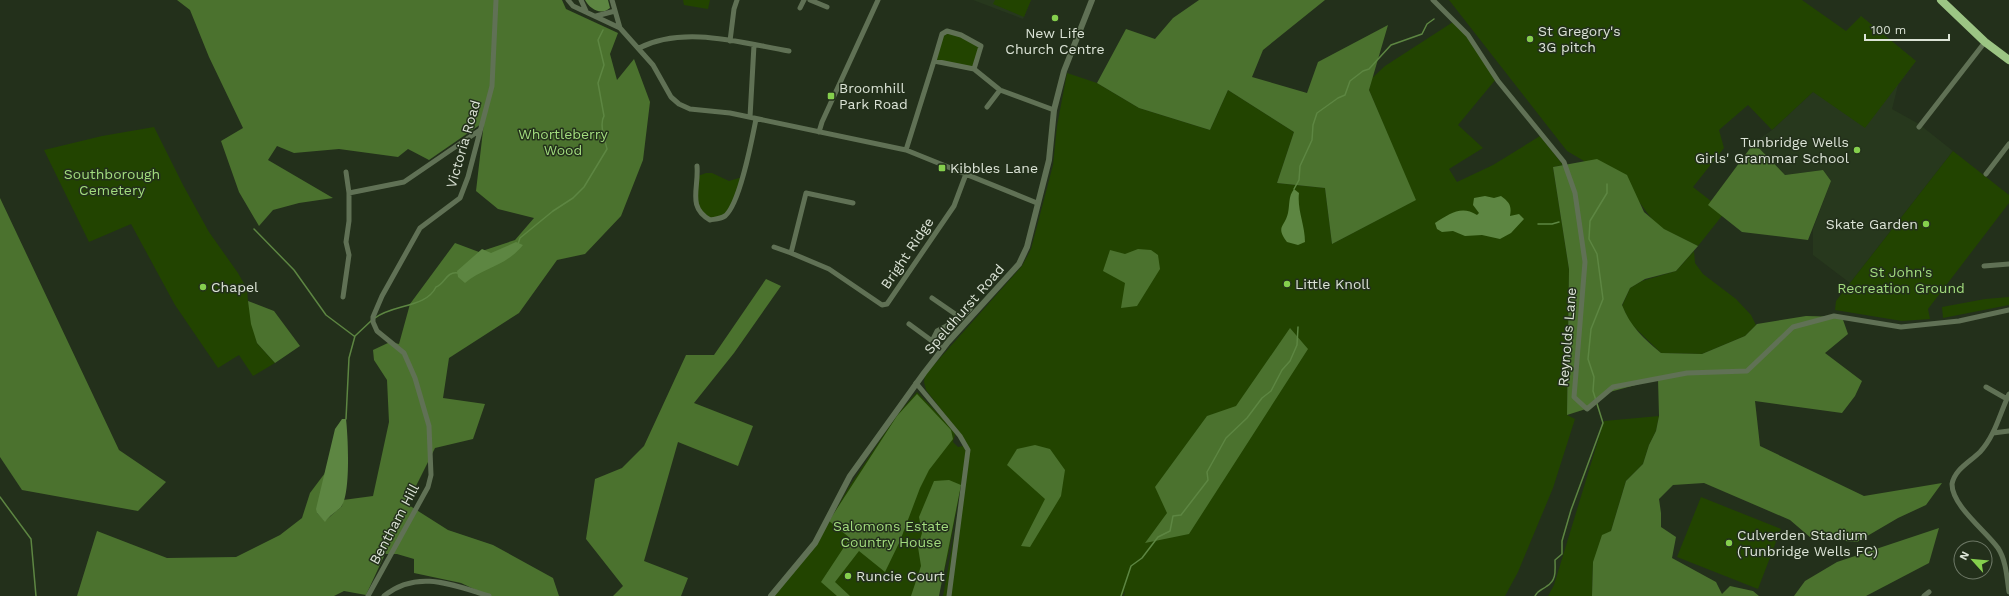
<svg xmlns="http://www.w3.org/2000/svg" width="2009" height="596" viewBox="0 0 2009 596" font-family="'Work Sans',sans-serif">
	<rect width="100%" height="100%" fill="#23301b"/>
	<path fill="#27381d" d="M973,0H1031L1023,19Z
		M1861,16L1916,61L1898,85L1892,109L1919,124L1953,151L1850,283L1813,255V229L1831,181L1823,170L1785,175L1754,143L1772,130L1813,92Z"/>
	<path fill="#240" d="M683,0H710L708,9L684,5Z
		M995,0H1031L1024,17L993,4Z
		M1449,0H1802L1846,31L1861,16L1916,61L1865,128L1813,92L1772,130L1748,105L1719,130L1724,148L1693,187L1725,212L1698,246L1657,226L1628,187L1567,151Z
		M1453,22L1467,35L1496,79L1458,125L1483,148L1449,169L1457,182L1493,165L1540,136L1563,165L1553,167L1569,269L1567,415L1575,419L1553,488L1518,572L1505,596H1124L1125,591L1122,596H943L970,450L961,435L926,390L924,382L925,375L1022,266L1031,249L1053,165L1057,126L1067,73L1097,83L1139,108L1210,130L1228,90L1294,132L1277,183L1325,188L1332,244L1415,200L1369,90L1372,78L1385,66Z
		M947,31L981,46L974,69L934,61L942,34Z
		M154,127L183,185L209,232L238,273L247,289L248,301L257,343L275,363L253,376L239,355L218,368L175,305L131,224L89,242L44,150L102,136Z
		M1953,151L2009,195V203L1928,309L1930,319L1902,321L1835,310L1836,301Z
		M706,173H712L729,181L742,177L732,208L726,215L710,220L697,210L698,176Z
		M1694,251L1695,263L1703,274L1736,299L1751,315L1756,325L1745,336L1702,354L1661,353L1631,324L1622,306L1630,288L1642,281L1676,271Z
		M2009,297V305L1943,318L1942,307L1985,299Z
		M917,392L953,429L955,435L953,442L958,447L963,446L967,453L948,555L938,596H774L828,524L849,487L897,415Z
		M1659,416L1656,431L1649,445L1643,464L1626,481L1611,531L1593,562L1592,596H1548L1554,585L1604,421Z
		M1701,497L1781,529L1758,589L1677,557Z"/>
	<path fill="#4b722e" d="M177,0H562L566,9L618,33L610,54L617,80L634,59L650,102L643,160L621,216L585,254L557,260L519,313L449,358L443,398L485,404L473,439L435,448L407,504L448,530L493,545L553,578L559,596H489L461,583L414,573V559L397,554H385L366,595L344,591L334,596H77L97,531L167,558L236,557L280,535L302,518L310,493L325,473L317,513L325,521L342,506L343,500L373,496L389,422L387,380L374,360L373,350L390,342L399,344L410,304L455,243L479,252L515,240L534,218L498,209L476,191L484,122L429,160L408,149L398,157L339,149L294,153L277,146L268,160L333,198L299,203L273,210L259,226L239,192L221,141L243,128L209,57L190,10Z
		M1199,0H1325L1263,50L1252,77L1307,93L1318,62L1388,25L1369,90L1416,200L1332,244L1325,188L1277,183L1294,132L1228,90L1210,130L1139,108L1097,83L1126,29L1155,39L1173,18Z
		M1754,143L1785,175L1823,170L1831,181L1808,240L1742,232L1708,205Z
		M1597,159L1627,175L1644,212L1664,229L1698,246L1676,271L1645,279L1630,288L1622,305C1630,326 1644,339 1661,353L1702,354L1745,336L1757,324L1806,316L1842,317L1848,334L1825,353L1862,381L1855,396L1842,413L1755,401L1760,446L1864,496L1942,483L1926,505L1898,518L1857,542L1811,538L1790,520L1704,483L1673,485L1659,499L1661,513V527L1676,537L1672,558L1716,582L1722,594L1730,586L1753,591L1759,596H1592L1593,562L1602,535L1611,531L1626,481L1643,464L1649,445L1656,431L1659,416L1658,379L1606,393L1589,408L1567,415L1569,269L1553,167Z
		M0,198L119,450L166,482L138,511L22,490L0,457Z
		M1138,249L1151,250L1158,255L1160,269L1137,306L1121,308L1125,283L1103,271L1110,250L1125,254Z
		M766,279L781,286L734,353L694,403L753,426L738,466L678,442L644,561L688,578L681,596H613L623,586L586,539L595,479L622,468L644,446L686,355H714Z
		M248,301L274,311L300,346L275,363L257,343L251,324Z
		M1290,328L1308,349L1189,534L1145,543L1167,513L1155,487L1207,416L1236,406Z
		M917,394L951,430L953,439L929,470L920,488L900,541L885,572L859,551L835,582L850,596H837L821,582L850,538L829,521L897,416Z
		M1035,445L1050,449L1065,470L1061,496L1030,547L1021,546L1045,499L1007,465L1017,449Z
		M949,480L961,485L939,596H911L921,566L918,547L922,533L919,517L934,481Z
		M1939,528L1929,563L1866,596H1794L1805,581L1837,562Z"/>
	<path fill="#5d8642" d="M585,0H608L610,8C601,16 590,9 585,0Z
		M1294,189L1299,193C1297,210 1305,225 1305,242L1298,245L1287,242C1275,226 1285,227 1288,213C1290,204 1288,197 1294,189Z
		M1485,196L1494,198L1501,196C1509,202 1512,205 1510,216L1519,214L1524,219L1511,233L1500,239L1482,235L1465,236L1453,231L1442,232L1437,229L1435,223C1450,214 1461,205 1477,215L1479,213L1473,205L1474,198Z
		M516,242L523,245C505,267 484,267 465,283L458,277L457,271L482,249L491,253Z
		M342,419H346C348,436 351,494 341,507C336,512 330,515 325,522L317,513L316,509L335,429Z"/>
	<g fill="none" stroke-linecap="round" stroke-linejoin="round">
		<path stroke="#5d8642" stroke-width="1.5" d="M1294,189L1299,180L1300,166L1312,140L1313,125L1317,113L1338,98L1345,95L1350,81L1363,71L1369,69L1391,45L1422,34L1427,24L1434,19
			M1538,224H1552L1559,222
			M254,229L294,270L326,315L354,336
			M518,244L520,238L553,211L573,198L584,187L607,149C605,140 599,124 604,116L598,83L604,65L598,40L603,30
			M375,318C393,304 426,308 436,287C445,284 446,271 458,273
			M346,419L349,358L355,336L372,320
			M0,497L31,539L36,596
			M1121,596L1131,566L1142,558L1158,537L1170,531L1173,516L1181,515L1208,480L1207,472L1226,438L1247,418L1262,398L1271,391L1282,370L1290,361L1297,345L1298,327
			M1535,596C1538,590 1542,590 1547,586C1557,580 1555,570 1555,560L1562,554V541L1571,510L1603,423L1593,391L1594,377L1588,359L1591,329L1603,299L1597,254L1589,239L1590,221L1607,193V184"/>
		<path stroke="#607155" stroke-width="5" d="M568,0L573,6L620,28L653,65L671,97L679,104L690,109L730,113L906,150L1037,203
			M581,0L586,11
			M612,0L620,28
			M810,0L827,7
			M1433,0L1468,35L1498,81L1564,162L1575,193L1585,262L1574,397L1587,409L1613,387L1687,373L1747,371L1793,327L1834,316L1901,327L1959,321L2009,310
			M800,8L804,0
			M596,16L615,11
			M730,41L734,9L737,0
			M639,48C684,25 742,43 789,51
			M934,61L942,34L947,31L961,35L981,46L974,69
			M987,107L1000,90
			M750,117L754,45
			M1919,127L1985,42
			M819,132L822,122L878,0
			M906,150L934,61L974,69L1000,90L1054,110
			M697,166C699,189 687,207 710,220C715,219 720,219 725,216C740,204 752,139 756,119
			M1986,174L2009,144
			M349,193L404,182L480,130
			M853,203L806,193L791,253L829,269L882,305L887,304L954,206L966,174
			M774,247L791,253
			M1984,266L2009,264
			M343,297L349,255L346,242L349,221V193L346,172
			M932,298L961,318
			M909,324L943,349
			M932,341L937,331L960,319L970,309
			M916,383L960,436L968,450L949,596
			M1986,387L2007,399
			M2009,394C2000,413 1995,436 1980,452C1970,462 1955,469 1952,484C1952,506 1986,531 1998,548C2006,560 2007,578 2009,592
			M1993,433L2009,431
			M368,596L428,487L431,475L429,426L415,378L404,353L377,331L373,322V317L382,296L420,228L460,198L468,177L492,86L496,0
			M384,596C417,569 453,585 489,596
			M1924,596L1929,592"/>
		<path stroke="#607155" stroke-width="6" d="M771,596L815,543L850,476L924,373L948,342L1019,264L1027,247L1049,160L1054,110L1064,71L1092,0"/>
		<path stroke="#9cc584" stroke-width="8" d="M1941,0L1985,42L2009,60"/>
	</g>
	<g fill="#85cf4d" stroke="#23301b" stroke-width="1.5">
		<circle cx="1055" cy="18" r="4"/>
		<circle cx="1530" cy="39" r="4"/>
		<rect x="827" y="92" width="8" height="8" rx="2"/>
		<circle cx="1857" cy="150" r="4"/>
		<rect x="938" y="164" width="8" height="8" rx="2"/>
		<circle cx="1926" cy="224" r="4"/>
		<circle cx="1287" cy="284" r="4"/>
		<circle cx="203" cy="287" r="4"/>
		<circle cx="1729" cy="543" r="4"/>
		<circle cx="848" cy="576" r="4"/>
	</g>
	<g text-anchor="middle" stroke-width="3" stroke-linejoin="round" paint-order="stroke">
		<g font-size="14" fill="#dbe3d6" stroke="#23301b" text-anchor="start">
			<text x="1538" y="36">St Gregory's<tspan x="1538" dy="16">3G pitch</tspan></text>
			<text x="1055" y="38" text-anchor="middle">New Life<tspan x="1055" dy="16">Church Centre</tspan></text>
			<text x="839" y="93">Broomhill<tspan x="839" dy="16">Park Road</tspan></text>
			<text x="1849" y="147" text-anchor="end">Tunbridge Wells<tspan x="1849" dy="16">Girls' Grammar School</tspan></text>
			<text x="950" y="173">Kibbles Lane</text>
			<text x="1918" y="229" text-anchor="end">Skate Garden</text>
			<text x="1295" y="289">Little Knoll</text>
			<text x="211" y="292">Chapel</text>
			<text x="1737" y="540">Culverden Stadium<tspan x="1737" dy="16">(Tunbridge Wells FC)</tspan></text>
			<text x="856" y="581">Runcie Court</text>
		</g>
		<g font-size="14" fill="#a2dc7e" stroke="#23301b">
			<text x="563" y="139">Whortleberry<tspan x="563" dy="16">Wood</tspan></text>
			<text x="112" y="179">Southborough<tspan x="112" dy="16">Cemetery</tspan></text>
			<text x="1901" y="277">St John's<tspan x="1901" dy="16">Recreation Ground</tspan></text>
			<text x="891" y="531">Salomons Estate<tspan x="891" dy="16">Country House</tspan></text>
		</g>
		<g font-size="14" fill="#dbe3d6" stroke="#23301b">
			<text transform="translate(463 144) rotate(-74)" y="5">Victoria Road</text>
			<text transform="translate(907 253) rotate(-56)" y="5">Bright Ridge</text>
			<text transform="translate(964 309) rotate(-49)" y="5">Speldhurst Road</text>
			<text transform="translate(1567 337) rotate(-85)" y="5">Reynolds Lane</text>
			<text transform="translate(394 524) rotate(-62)" y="5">Bentham Hill</text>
		</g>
	</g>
	<g transform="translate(1973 560) rotate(297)"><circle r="19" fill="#23301b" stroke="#6d7866"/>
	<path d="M0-3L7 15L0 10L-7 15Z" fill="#85cf4d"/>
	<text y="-6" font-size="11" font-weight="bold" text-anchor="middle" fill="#dbe3d6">N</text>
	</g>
	<path d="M1865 34v6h84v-6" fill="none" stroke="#dbe3d6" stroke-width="2"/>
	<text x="1871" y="34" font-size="12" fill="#dbe3d6" stroke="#23301b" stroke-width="3" paint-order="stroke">100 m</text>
</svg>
